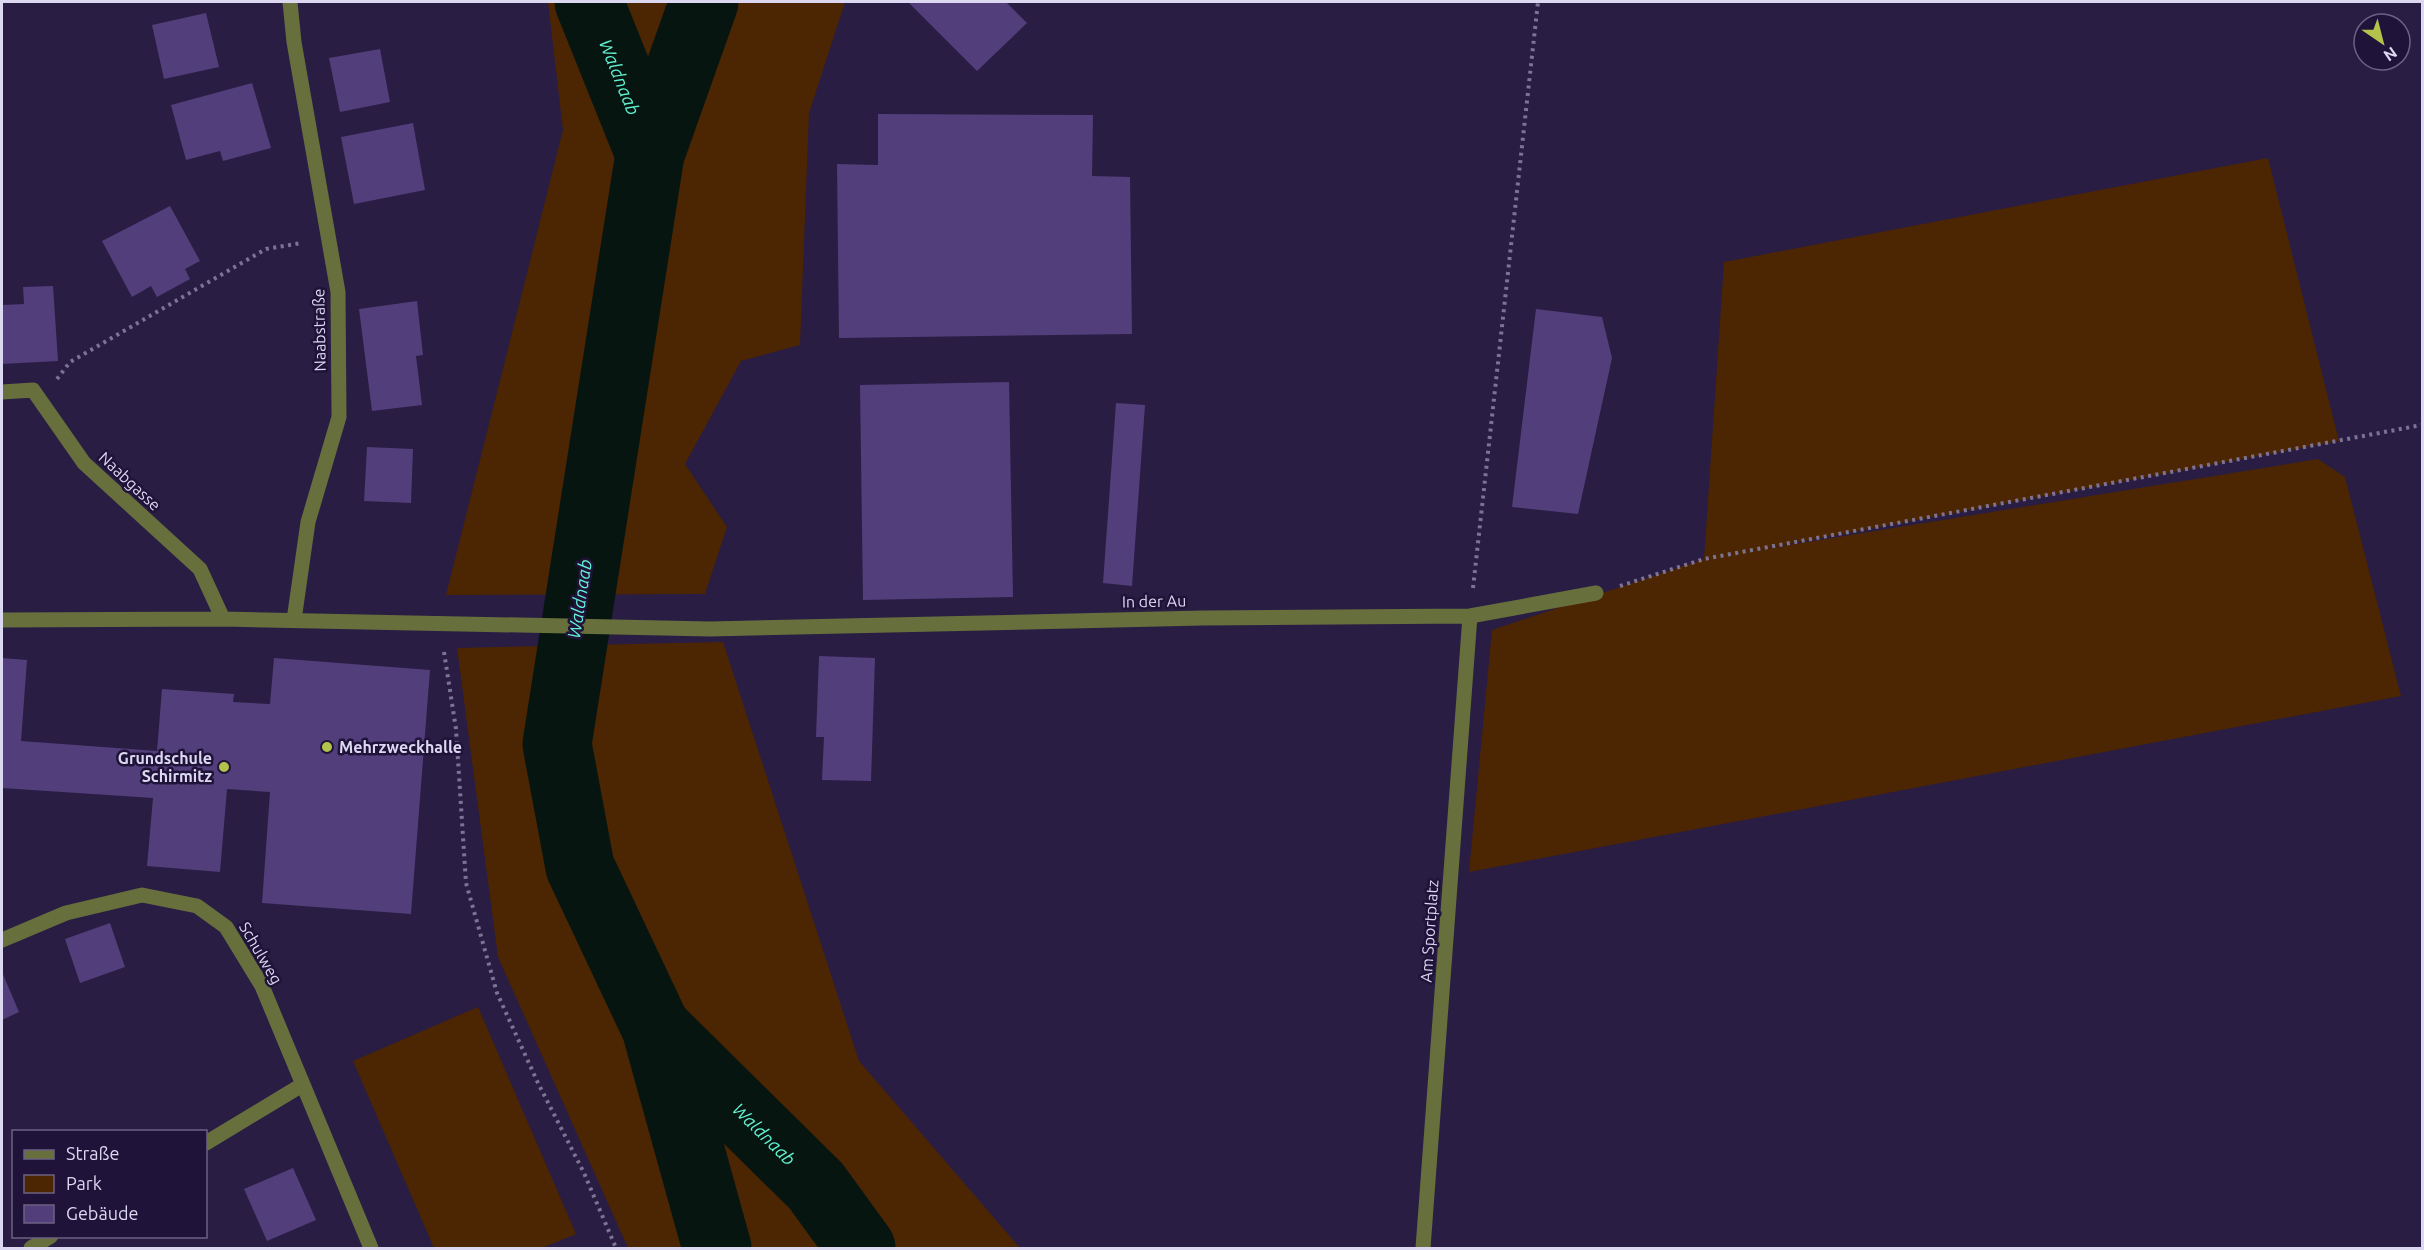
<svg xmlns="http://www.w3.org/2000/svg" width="2424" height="1250" viewBox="0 0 2424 1250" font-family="Ubuntu,sans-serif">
	<rect width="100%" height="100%" fill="#291d43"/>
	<path fill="#4c2502" d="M548,2H845L809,113L800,345L741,361L685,464L727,527L705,594L446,595L563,130Z
		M2268,158L2339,441L1746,552L2318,459L2345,477L2401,696L1469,872L1492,630L1704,559L1724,262Z
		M723,642L859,1061L1020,1248H628L498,957L457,648Z
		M478,1007L576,1234L542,1248H434L353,1061Z"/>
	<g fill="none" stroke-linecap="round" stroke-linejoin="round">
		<g stroke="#071511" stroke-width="69">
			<path id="s1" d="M589,2L650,154"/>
			<path d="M704,2L650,154L557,744L580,867L656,1028L717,1248"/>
			<path id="s2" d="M657,1029L816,1186L861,1248"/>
		</g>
	</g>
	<path fill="#513e7b" d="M910,2H1006L1027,23L977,71L909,3Z
		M206,13L219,67L164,79L152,25Z
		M380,49L390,102L340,112L329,58Z
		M252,83L271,148L223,161L220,151L186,160L171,105Z
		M878,114L1093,115L1092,176L1130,177L1132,334L839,338L837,164L878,165Z
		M413,123L425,190L354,204L341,137Z
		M170,206L200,261L185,269L190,279L157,297L151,286L132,297L102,241Z
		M53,286L58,361L2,364V305L24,304L23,287Z
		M417,301L423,355L416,356L422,405L372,411L359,309Z
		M1536,309L1602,317L1612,358L1578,514L1512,507Z
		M1009,382L1013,597L863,600L860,385Z
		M1116,403L1145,405L1132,586L1103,583Z
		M367,447L413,449L411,503L364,501Z
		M819,656L875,658L871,781L822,780L824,737H816Z
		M2,658L27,660L21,741L157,751L162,689L234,694L233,702L270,704L274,658L430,670L411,914L262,903L270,792L227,789L220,872L147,866L153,798L2,788Z
		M110,923L125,967L80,983L65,939Z
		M2,972L19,1012L2,1020Z
		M293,1168L316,1220L267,1241L244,1189Z"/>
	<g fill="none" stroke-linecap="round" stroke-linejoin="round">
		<path stroke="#7d7494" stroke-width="4" stroke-dasharray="3 4.5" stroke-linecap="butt" d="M57,379L70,362L266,249L301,243
			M1620,586L1704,559L2422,425
			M1473,588L1538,2
			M444,652L456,729L466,883L497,993L538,1083L584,1173L616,1248"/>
		<path stroke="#676f3d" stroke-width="15" d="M290,2L294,42L338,292L339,417L308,522L294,620
			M2,392L33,390L84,463L200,569L223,619
			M2,620L223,619L710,629L1203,618L1470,616L1596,593
			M2,940L66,913L142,895L197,906L226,927L262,986L371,1248
			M206,1143L302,1085
			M31,1248L51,1236
			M1423,1248L1470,616"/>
	</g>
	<g fill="#b3c24b" stroke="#201339" stroke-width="2">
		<circle cx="327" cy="747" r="6"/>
		<circle cx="224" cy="767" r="6"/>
	</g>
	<g text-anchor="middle" stroke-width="5" stroke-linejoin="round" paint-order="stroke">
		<g font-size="16" fill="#ddd8f1" stroke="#201339">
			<text transform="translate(319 330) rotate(-91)" y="6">Naabstraße</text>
			<text transform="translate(130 481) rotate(43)" y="6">Naabgasse</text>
			<text transform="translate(1154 601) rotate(-1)" y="6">In der Au</text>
			<text transform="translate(1429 931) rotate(-86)" y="6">Am Sportplatz</text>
			<text transform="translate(261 953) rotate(60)" y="6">Schulweg</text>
		</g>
		<g font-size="16" font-weight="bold" fill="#ddd8f1" stroke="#201339" text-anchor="start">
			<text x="339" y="753">Mehrzweckhalle</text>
			<text x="212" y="764" text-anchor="end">Grundschule<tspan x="212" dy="18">Schirmitz</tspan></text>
		</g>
		<g font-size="18" font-style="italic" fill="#63f1d2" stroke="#201339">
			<text dy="6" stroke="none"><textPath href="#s1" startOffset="81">Waldnaab</textPath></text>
			<text transform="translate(580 599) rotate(-81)" y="6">Waldnaab</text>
			<text dy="6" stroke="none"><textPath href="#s2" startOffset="150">Waldnaab</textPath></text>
		</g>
	</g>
	<rect width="2424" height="1250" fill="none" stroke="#ddd8f1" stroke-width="6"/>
	<rect x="12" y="1130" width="195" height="108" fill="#201339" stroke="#6c6283" stroke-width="1.5"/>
	<rect x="24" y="1150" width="30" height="9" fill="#676f3d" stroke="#6c6283" stroke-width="1.5"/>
	<text x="66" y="1160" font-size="18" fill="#ddd8f1">Straße</text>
	<rect x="24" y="1175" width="30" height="18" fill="#4c2502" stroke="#6c6283" stroke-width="1.5"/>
	<text x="66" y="1190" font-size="18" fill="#ddd8f1">Park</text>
	<rect x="24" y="1205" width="30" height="18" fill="#513e7b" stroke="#6c6283" stroke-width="1.5"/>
	<text x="66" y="1220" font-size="18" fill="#ddd8f1">Gebäude</text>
	<g transform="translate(2382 42) rotate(145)"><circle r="28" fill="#201339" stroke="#6c6283" stroke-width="1.5"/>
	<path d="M0-4.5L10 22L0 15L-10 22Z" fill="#b3c24b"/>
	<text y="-9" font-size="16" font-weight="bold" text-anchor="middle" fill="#ddd8f1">N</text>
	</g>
</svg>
